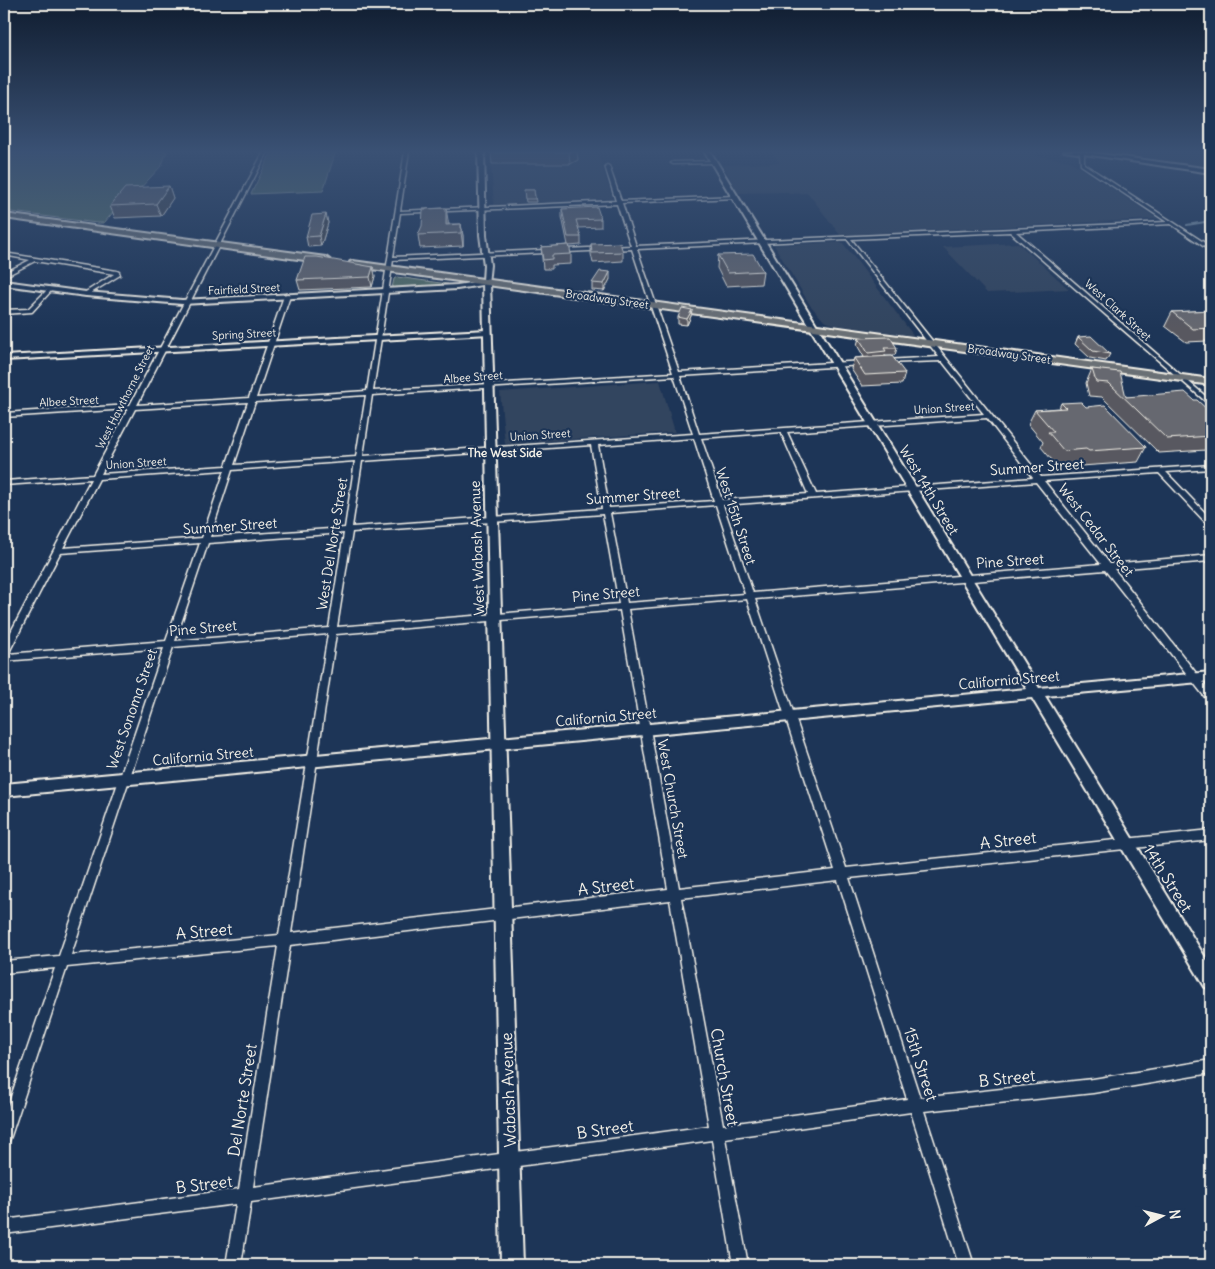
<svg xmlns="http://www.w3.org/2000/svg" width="1215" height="1269" viewBox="0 0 1215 1269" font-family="Delius,sans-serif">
	<rect width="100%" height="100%" fill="#1d3557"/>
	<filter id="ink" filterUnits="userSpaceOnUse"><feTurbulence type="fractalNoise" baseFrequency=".02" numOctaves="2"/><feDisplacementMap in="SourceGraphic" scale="10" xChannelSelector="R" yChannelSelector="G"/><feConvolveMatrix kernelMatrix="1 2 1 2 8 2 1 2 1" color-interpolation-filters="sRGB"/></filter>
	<g filter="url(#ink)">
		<path fill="#33445e" d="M490,151H597L613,199L494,205Z
			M771,151L1036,152V156L1070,161L1158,219L840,235L808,193L789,194L787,192L738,193L723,165L780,163Z
			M1085,151H1211V169L1138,158Z
			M842,242L853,256L914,336L835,325L824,321L810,305L774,245Z
			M1018,243L1069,289L987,293L943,247Z
			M660,381L675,432L505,444L500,392Z"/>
		<path fill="#576f6b" stroke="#a6b0aa" d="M4,151H167L162,165L135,194L126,197L104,223H97L4,211Z
			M272,151H336L323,191L251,194Z
			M397,277L448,284V286L392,288L394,279Z"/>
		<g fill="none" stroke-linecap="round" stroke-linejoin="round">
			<path stroke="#899fb0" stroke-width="2" d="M1187,225L1211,221"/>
			<g stroke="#f4f1e8" stroke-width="3">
				<path id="minor" d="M264,151H268L137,405L249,398L284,296L287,294L290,296L256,398L367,391L405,151H409L400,211L616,201L605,166L607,165L609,166L621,201L735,196L737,197L735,198L622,203L636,246L1167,222L1081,165L1080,153L1082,152L1084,153V164L1211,247V250H1209L1171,224L1016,232L1211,401V406L1010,232L851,239L1041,477L1211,465V469L1166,472L1211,519V525H1208L1159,473L1044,481L1110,564L1211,555V561L1114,569L1211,692V702L1208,701L1105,570L755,599L846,868L1211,830V840L849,878L920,1098L1093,1079L1211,1060V1073L1093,1093L924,1111L974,1265H959L911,1112L725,1138L748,1265H733L712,1140L251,1202L241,1265H226L236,1204L4,1234V1220L239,1189L278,946L67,967L11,1136L9,1141L4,1143V1117L55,968L4,973V961L59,956L164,648L4,661V645L91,479L4,485V481L93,475L128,409L4,417V413L130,405ZM617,204L631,246L393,257L400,213ZM847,239L939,357L885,360L883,361V363L942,361L984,414L699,434L680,376L864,365L867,363L864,361L679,372L637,249ZM632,249L673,373L373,391L393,260ZM674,376L693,434L363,456L372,395ZM366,395L356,457L234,465L255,402ZM248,402L226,466L101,474L135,409ZM987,418L1033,478L816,494L787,432ZM781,432L808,494L722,500L701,438ZM694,438L714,501L609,508L598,445ZM591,445L602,509L352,527L362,461ZM355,461L345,528L210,537L232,470ZM225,470L202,538L63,548L99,479ZM1036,482L1101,564L753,593L723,505ZM716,505L745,594L627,603L610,513ZM603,514L619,604L337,627L352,532ZM344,533L329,628L175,641L208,543ZM200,543L166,641L8,654L60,553ZM747,599L835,870L679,888L628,609ZM620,610L668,889L291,933L336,634ZM328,634L279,935L71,955L173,647ZM838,880L907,1099L723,1125L681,898ZM670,900L709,1126L253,1187L290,945Z
					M715,161L714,163L673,164L671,163L673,162Z
					M4,253L117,271L119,272L120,275L86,296L84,295V293L114,274L35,261L4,277V273L30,260L4,255Z
					M49,288L52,290L51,291L32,312L4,314V310L28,309Z"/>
			</g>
			<g stroke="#f4f1e8" stroke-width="4">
				<path id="tertiary" d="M478,151H484L486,235L490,265L488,284L457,289L182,304L86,296L4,285V281L86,292L182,300L457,285L483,281L484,265L480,235Z
					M704,151H710L1039,688L1211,672V681L1045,696L1211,967V989L1205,987L1032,698L4,796V784L1027,689Z
					M1064,151H1078L1211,169V173Z
					M487,330H490V334L4,360V356Z"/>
			</g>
			<g stroke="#f4f1e8" stroke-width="4">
				<path id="secondary" d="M483,281L490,283L523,1265H501Z"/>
			</g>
			<g stroke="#f4f1e8" stroke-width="4">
				<path id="trunk" d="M4,214L326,257L330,260L326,263L4,218Z
					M353,261L1211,379V385L350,266V262Z"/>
			</g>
			<use href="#minor" fill="#1d3557" fill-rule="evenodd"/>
			<use href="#tertiary" fill="#1d3557" fill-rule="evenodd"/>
			<use href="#secondary" fill="#1d3557" fill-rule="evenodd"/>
			<use href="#trunk" fill="#6b7074" fill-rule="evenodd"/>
		</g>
		<path fill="#585960" stroke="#f4f1e8" d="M491,151H577L578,160L570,164H492Z
			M169,186L173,198L161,216L115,218L110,206Z
			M524,190H534L536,202H526Z
			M562,209L601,219V227L578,228L581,237V245L569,246L571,254V264L552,265V269H543L541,247L568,245L562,217Z
			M326,214L328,223L321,246L308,247L306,237Z
			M448,220V224H461L463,236V246L420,248L418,235Z
			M591,244L623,252V261L593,263L591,254Z
			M718,255L763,271L761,284L726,286L717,268Z
			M373,267L375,276L372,287L300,290L297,280Z
			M610,279L604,291L592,290V283Z
			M692,310L691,316L687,325L678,324V317Z
			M1211,310V343L1208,341L1186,342L1165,326L1172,312Z
			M1078,337L1110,354L1106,361L1090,358L1075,344Z
			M859,338L897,348L895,355H885V356L905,373L902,384L862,386L851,369L854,358L864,357L857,345Z
			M1092,369L1126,397L1194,400L1211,413V454L1206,450L1159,453L1102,397L1089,396L1086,383Z
			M1061,403L1086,407L1146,447L1138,462L1081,466L1079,464L1057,466L1041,447L1043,442L1028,424L1035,410L1059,408Z"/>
		<path fill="#47494e" stroke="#f4f1e8" d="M573,151H577L578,160L570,164L569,152Z
			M169,186L173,198L161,216L156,204Z
			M446,208L448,220V234L446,225Z
			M326,214L328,223L321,246L319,236Z
			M461,224L463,236V246L461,233Z
			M373,267L375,276L372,287L370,277Z
			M610,272V279L604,291V284Z
			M692,310L691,316L687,325V319Z"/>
		<path fill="#666870" stroke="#f4f1e8" d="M491,151H573L569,152L491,153Z
			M169,186L156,204L110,206L125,188Z
			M524,190H534L535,199H525Z
			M597,207L601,219L576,220L581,237H568L562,209Z
			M446,208V225L461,224V233L418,235L422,226L423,210H426V209Z
			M326,214L319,236L306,237L312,215Z
			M620,243L623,252L592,253L591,244Z
			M569,245L571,254L552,255V259L543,260L541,247Z
			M753,254L763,271L728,273L718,255Z
			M305,257H317L373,267L370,277L297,280Z
			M600,271L610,272L604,284L592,283Z
			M682,308L692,310L687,319L678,317Z
			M1211,310V328L1193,329L1172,312Z
			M1091,336L1110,354L1093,351L1078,337Z
			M890,337L897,348H884L886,351L868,353L859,338Z
			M892,356L905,373L865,375L854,358Z
			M1092,369L1120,372L1126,397L1185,392L1194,400H1197L1211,413V436L1167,439L1109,383L1096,382Z
			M1081,402L1086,407L1105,405L1146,447L1089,451L1086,449L1064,451L1048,432H1054L1035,410L1066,408L1061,403Z"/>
	</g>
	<linearGradient id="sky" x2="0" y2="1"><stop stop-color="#101d30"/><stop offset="0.46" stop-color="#3a5174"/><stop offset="1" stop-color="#3a5174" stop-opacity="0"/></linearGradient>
	<rect width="1215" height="329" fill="url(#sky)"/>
	<g text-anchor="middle" stroke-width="4.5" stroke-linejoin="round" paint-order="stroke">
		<g font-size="11" fill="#f4f1e8" stroke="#1d3557">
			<text transform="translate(244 289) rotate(-3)" y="4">Fairfield Street</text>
			<text transform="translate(607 299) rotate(8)" y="4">Broadway Street</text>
			<text transform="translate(1118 310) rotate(42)" y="4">West Clark Street</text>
			<text transform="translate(244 334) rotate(-3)" y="4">Spring Street</text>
			<text transform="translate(1009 354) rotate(8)" y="4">Broadway Street</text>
			<text transform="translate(473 377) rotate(-4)" y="4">Albee Street</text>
			<text transform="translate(125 397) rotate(-63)" y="4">West Hawthorne Street</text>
			<text transform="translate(69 401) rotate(-3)" y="4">Albee Street</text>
			<text transform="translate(944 408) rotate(-4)" y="4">Union Street</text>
			<text transform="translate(540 435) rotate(-4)" y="4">Union Street</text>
			<text transform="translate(136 463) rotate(-4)" y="4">Union Street</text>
		</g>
		<g font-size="12" font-weight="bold" fill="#f4f1e8" stroke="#1d3557">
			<text x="505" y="457">The West Side</text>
		</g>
		<g font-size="14" fill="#f4f1e8" stroke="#1d3557">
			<text transform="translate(1037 467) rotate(-4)" y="5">Summer Street</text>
			<text transform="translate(929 490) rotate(59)" y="5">West 14th Street</text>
			<text transform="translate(633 496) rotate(-4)" y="5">Summer Street</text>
			<text transform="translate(736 516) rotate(72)" y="5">West 15th Street</text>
			<text transform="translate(230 526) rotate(-4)" y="5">Summer Street</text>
			<text transform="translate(1096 530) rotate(52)" y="5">West Cedar Street</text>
			<text transform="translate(332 544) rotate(-81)" y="5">West Del Norte Street</text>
			<text transform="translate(477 548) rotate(-92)" y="5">West Wabash Avenue</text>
			<text transform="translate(1010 561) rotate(-4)" y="5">Pine Street</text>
			<text transform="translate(606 594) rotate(-5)" y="5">Pine Street</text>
			<text transform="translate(203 628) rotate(-5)" y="5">Pine Street</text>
			<text transform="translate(1009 680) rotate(-5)" y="5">California Street</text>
			<text transform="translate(132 709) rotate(-71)" y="5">West Sonoma Street</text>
			<text transform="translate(606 717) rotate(-5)" y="5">California Street</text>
			<text transform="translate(203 756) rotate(-5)" y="5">California Street</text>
			<text transform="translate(673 799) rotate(80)" y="5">West Church Street</text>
		</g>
		<g font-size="16" fill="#f4f1e8" stroke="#1d3557">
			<text transform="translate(1008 840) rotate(-6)" y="6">A Street</text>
			<text transform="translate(1168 878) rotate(58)" y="6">14th Street</text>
			<text transform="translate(606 886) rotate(-7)" y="6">A Street</text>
			<text transform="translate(204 931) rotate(-5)" y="6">A Street</text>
			<text transform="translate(921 1064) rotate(72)" y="6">15th Street</text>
			<text transform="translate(725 1077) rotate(80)" y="6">Church Street</text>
			<text transform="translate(1007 1078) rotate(-6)" y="6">B Street</text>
			<text transform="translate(508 1090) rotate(-92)" y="6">Wabash Avenue</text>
			<text transform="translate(242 1100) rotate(-81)" y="6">Del Norte Street</text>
			<text transform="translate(605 1129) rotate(-8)" y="6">B Street</text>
			<text transform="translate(204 1184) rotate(-7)" y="6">B Street</text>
		</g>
	</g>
	<rect width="1215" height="1269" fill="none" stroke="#1d3557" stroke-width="20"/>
	<rect x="10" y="10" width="1195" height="1249" fill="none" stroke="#f4f1e8" stroke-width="2" filter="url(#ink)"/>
	<g transform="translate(1162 1216) rotate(83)" stroke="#1d3557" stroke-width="4" paint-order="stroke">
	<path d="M0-4L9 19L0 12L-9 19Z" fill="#f4f1e8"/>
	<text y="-8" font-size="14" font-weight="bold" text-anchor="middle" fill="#f4f1e8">N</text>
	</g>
</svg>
